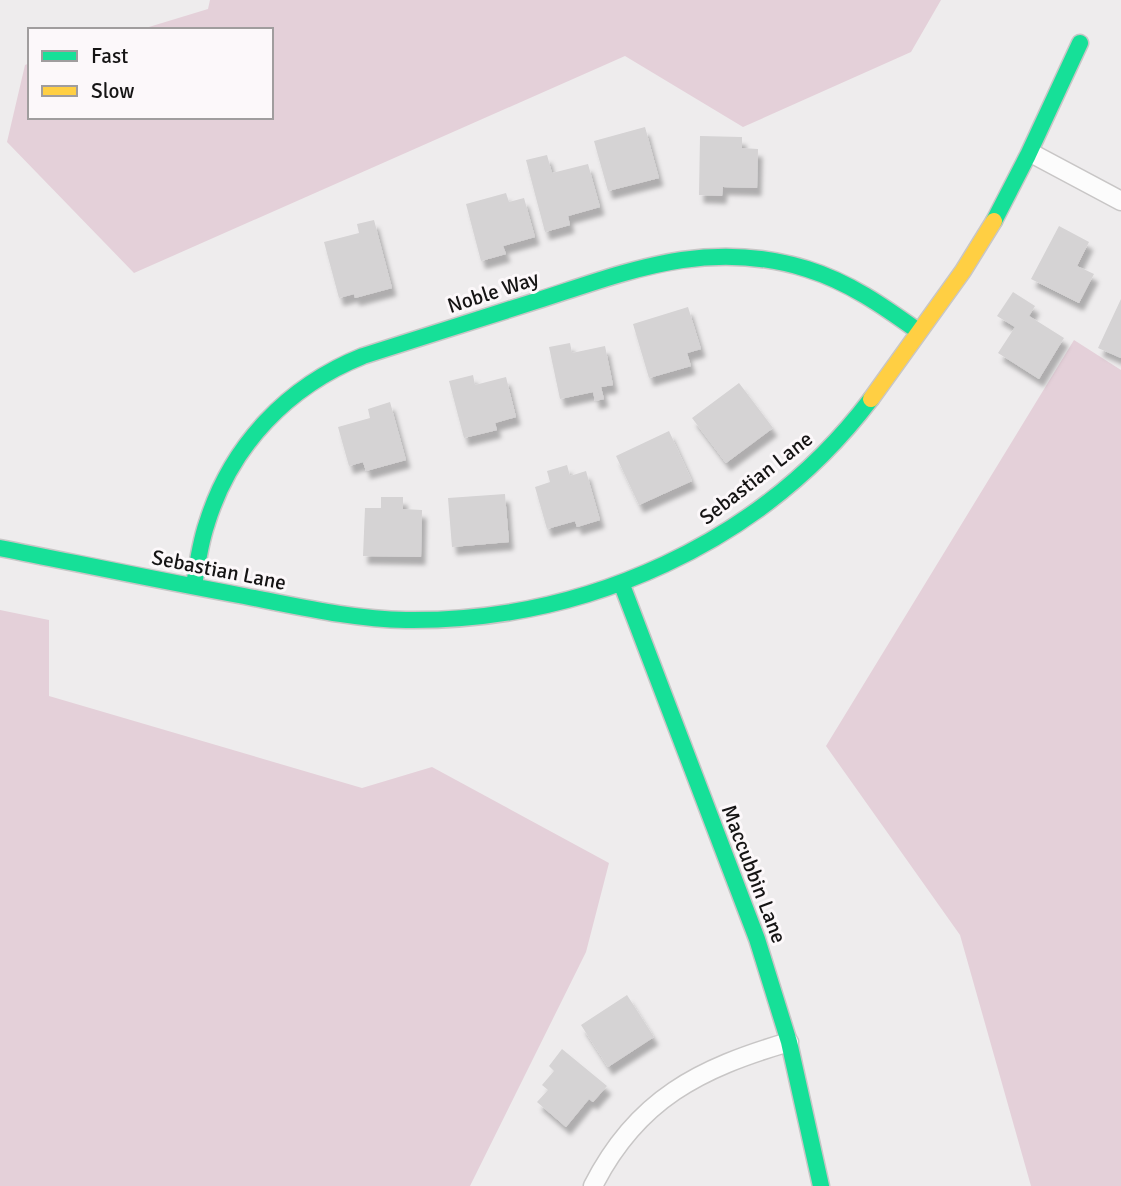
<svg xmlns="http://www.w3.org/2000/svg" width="1121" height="1186" viewBox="0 0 1121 1186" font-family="Signika,sans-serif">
	<defs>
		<filter id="shadow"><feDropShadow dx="4.5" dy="8" stdDeviation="2" flood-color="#0004"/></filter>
	</defs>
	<rect width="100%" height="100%" fill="#eeeced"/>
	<path fill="#e4d0d9" d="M210,0H941L911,52L743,127L625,56L134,273L7,142L25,65L30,63V117H271V30H139L208,9Z
		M1074,340L1121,370V1186H1031L960,935L826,746Z
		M0,610L49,620V696L362,788L432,767L609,863L586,952L470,1186H0Z"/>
	<path fill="#d5d3d4" filter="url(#shadow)" d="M645,127L659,178L608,191L594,141Z
		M700,136L742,137V148L758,149L757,188L723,187L722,196L699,195Z
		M547,155L552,173L588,164L600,207L568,216L570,225L545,232L526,160Z
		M506,193L509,202L524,198L535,237L503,246L506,254L481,261L466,204Z
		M374,220L392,288L355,298L354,294L339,298L324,242L359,233L357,224Z
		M1059,226L1089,242L1077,266L1094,274L1079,303L1031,279Z
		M1013,292L1035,306L1029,316L1064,338L1039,379L998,353L1015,327L997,316Z
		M1121,299V358L1098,348Z
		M688,307L701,349L687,353L691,366L649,378L633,324Z
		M570,343L572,353L605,346L613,385L601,387L604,399L595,401L593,392L560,399L549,347Z
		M473,375L475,385L506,377L516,417L495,423L497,430L464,438L449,381Z
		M739,383L773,428L726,463L692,418Z
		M390,402L406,460L366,471L363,462L349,466L338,427L370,418L368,409Z
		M669,431L692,481L639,505L616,456Z
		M567,465L570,476L586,471L600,520L577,527L575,521L547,529L535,487L550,482L547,471Z
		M505,494L509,542L452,547L448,498Z
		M381,497H403V509L422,510L421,557L363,556L365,508H381Z
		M627,995L654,1037L608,1067L581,1025Z
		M562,1049L607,1086L593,1102L589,1099L566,1127L537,1102L548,1090L542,1085L554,1071L549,1066Z"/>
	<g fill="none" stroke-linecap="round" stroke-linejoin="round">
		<g stroke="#c8c6c6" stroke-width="21">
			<path id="street" d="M1031,153L1121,201
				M593,1186C637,1099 700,1068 789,1042"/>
		</g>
		<g stroke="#c8c6c6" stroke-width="19">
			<path id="fast" d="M994,221L1028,155L1080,43
				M0,548C81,564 162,581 244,596C297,606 351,619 406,620C585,622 762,543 871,399
				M622,585L757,939L789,1042L821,1186
				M194,586C197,565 200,543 207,523C231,445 288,386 363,356C421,338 478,319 536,301C629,271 708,238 807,269C849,282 883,306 918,331"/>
		</g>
		<g stroke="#c8c6c6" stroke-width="19">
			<path id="slow" d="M871,399L963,271L994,221"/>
		</g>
		<use href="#street" stroke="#fcfcfc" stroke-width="18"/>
		<use href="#fast" stroke="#16e098" stroke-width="16"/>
		<use href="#slow" stroke="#ffcf43" stroke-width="16"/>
	</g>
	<g text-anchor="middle" stroke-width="6" stroke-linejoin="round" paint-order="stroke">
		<g font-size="21" fill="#151414" stroke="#fcf8fa">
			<text transform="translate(493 292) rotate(-18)" y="7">Noble Way</text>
			<text transform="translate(756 478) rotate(-38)" y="7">Sebastian Lane</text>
			<text transform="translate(219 570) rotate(11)" y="7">Sebastian Lane</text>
			<text transform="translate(754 874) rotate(69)" y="7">Maccubbin Lane</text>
		</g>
	</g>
	<rect x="28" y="28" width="245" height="91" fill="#fcf8fa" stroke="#a09d9e" stroke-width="2"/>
	<rect x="42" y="51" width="35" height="10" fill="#16e098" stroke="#a09d9e" stroke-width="2"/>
	<text x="91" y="63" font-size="21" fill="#151414">Fast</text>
	<rect x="42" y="86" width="35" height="10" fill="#ffcf43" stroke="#a09d9e" stroke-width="2"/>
	<text x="91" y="98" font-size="21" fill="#151414">Slow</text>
</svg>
